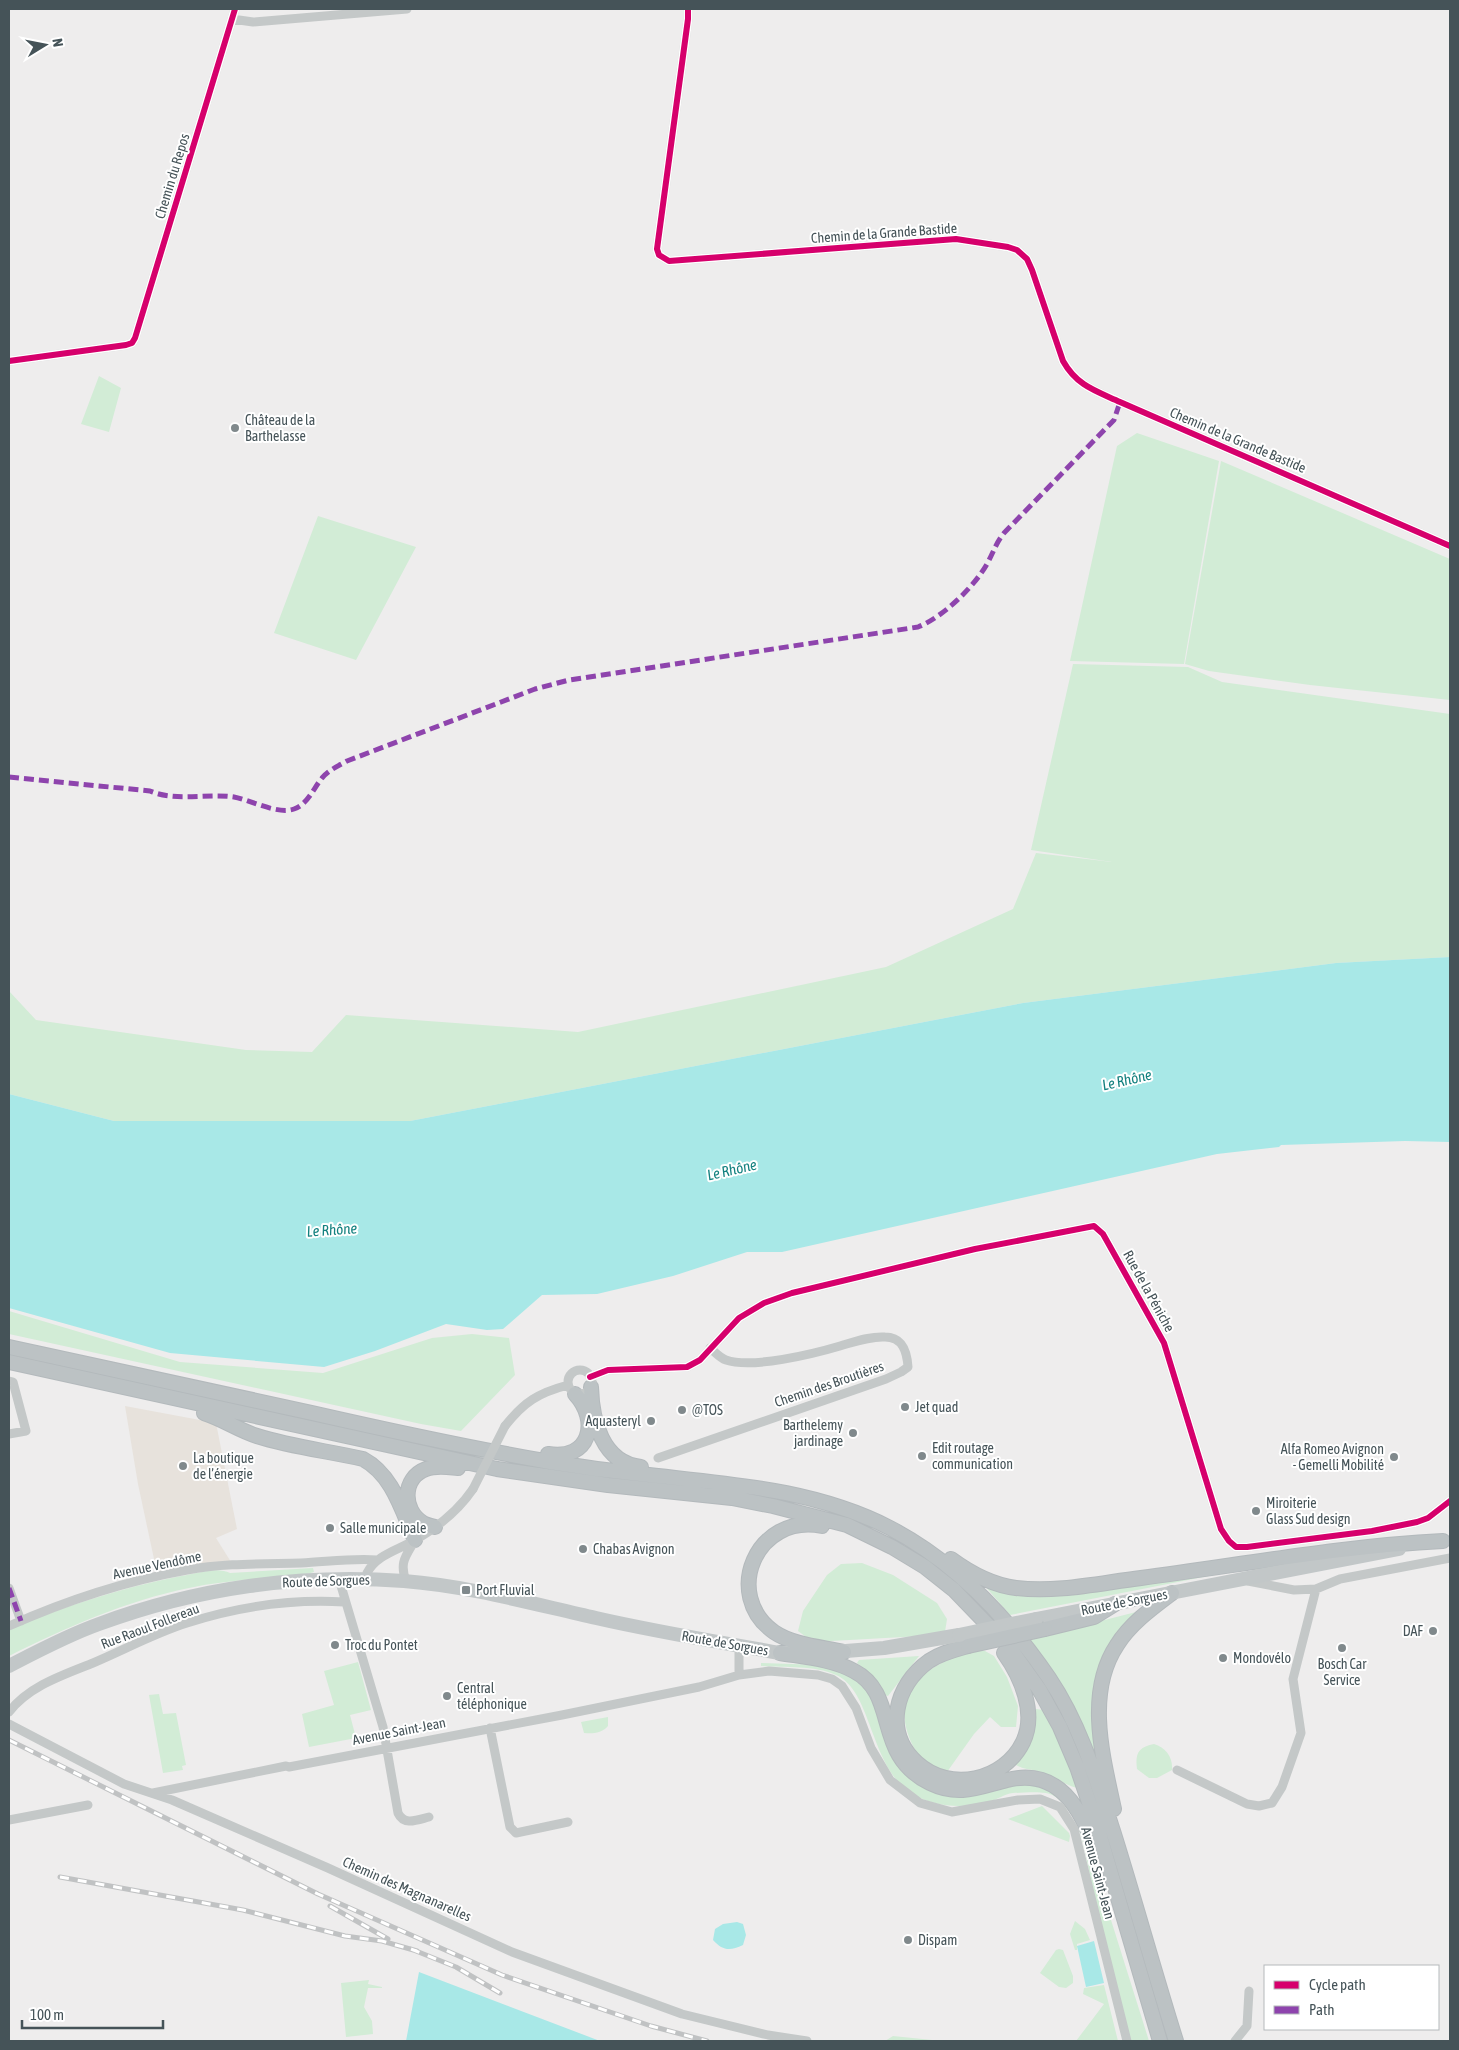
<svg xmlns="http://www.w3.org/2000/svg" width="1459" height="2050" viewBox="0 0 1459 2050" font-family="'Asap Condensed',sans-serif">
	<rect width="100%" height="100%" fill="#eeeded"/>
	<path fill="#e7e2dc" d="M125,1406L216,1423L237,1529L216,1538L231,1562L157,1573L138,1484Z"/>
	<path fill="#d2ecd6" d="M99,376L121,388L109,432L81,424Z
		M1137,433L1219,461L1184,664L1070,661L1117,446Z
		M1221,461L1450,559V700L1310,685L1209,671L1185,664Z
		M318,516L416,547L356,660L274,633Z
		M1073,664L1188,667L1222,682L1450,714V957L1336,963L1023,1003L410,1121H114L9,1094V991L36,1020L246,1050L312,1052L346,1015L578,1032L886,967L1013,909L1036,853L1112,862L1031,850Z
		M9,1311L180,1362L323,1373L432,1338L472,1334L509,1338L515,1375L461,1431L421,1424L9,1334Z
		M862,1563L893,1575L937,1603L947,1619L945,1632L922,1636L813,1642L798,1631L803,1611L827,1575L841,1564Z
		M313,1568L314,1572L303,1575C265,1579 226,1580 189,1588C126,1601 67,1627 9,1656V1629C65,1606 121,1588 181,1576C195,1574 217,1566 230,1573Z
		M1234,1571L1010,1615L984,1585L1000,1591Z
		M1136,1612L1111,1646L1099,1753L1095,1754C1077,1709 1059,1678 1030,1639Z
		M971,1650L985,1651L994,1656L1007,1677L1018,1706L1016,1727H1001L990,1717L974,1734L947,1772C942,1770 937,1769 932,1767C913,1757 901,1724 905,1704C907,1693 916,1682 924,1675C937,1663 955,1657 971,1650Z
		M919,1656L888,1696L885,1695L876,1679L857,1663L859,1660Z
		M358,1662L371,1710L350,1715L356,1738L309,1747L302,1714L334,1705L324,1671Z
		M761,1663L823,1665L842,1670L870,1688L881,1723L954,1795L972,1796L1018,1783L1038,1784L1063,1797L1084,1834L1149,2041H1131C1118,1993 1105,1944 1094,1895C1088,1870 1085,1837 1072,1815C1067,1808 1061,1800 1054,1796C1046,1790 1023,1793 1013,1793C1004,1794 997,1800 988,1802C963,1809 933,1807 911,1793C870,1767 872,1690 836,1675C814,1665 785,1668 761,1666Z
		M159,1694L163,1714L176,1713L186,1765L182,1766L183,1770L163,1773L149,1695Z
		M1036,1709L1044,1710C1058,1734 1070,1762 1077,1788C1065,1785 1053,1776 1040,1772C1032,1769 1024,1770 1016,1765L1033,1736Z
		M608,1717V1726C602,1733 593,1734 584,1733L581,1722Z
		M1154,1744C1166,1748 1173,1757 1172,1770L1157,1778H1149L1137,1769C1135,1754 1138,1747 1154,1744Z
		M1042,1806L1069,1833L1070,1836L1069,1842L1008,1819Z
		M1075,1921L1085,1929L1090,1940L1077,1944V1950H1075L1070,1934Z
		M1059,1949L1063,1950L1073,1976V1983L1066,1988L1059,1987L1040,1973L1056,1950Z
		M369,1980L368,1984L382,1987V1988H368L364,2007L372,2021L373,2034L346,2037L341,1983Z
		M1104,1985L1118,2041H1076L1104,2004L1083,1994L1084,1988Z
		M893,2036L942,2041H885Z"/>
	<path fill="#a8e8e7" d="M1450,957V1142L1405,1141L1281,1145L1279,1147L1217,1154L782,1252H747L673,1276L597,1294L542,1295L503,1329L487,1330L446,1324L375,1351L324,1367L170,1353L9,1308V1094L114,1121H410L1023,1003L1336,963Z
		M737,1922L743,1924L746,1935L743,1945C730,1951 723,1951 713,1940L715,1929L723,1924Z
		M1094,1941L1104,1983L1086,1987L1077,1946Z
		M419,1972L600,2041H406Z"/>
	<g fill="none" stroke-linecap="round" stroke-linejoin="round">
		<g stroke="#b3b9bc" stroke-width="16">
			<path id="trunk" d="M9,1347C110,1369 211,1391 312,1413C391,1431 470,1448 550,1462C580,1467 610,1471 640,1474C725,1484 813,1488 890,1528C955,1562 1008,1618 1049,1678C1080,1724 1096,1778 1113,1831C1135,1901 1154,1971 1176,2041
				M9,1362L497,1469L608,1485L732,1498L773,1506L847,1525L892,1547L925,1567L954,1590L1009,1647L1039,1689L1060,1727L1077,1767L1096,1823L1160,2041
				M591,1387C592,1420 602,1463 641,1467
				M204,1413C223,1419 238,1430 257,1436C292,1447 328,1451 363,1459C393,1475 402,1511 415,1540
				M548,1454C590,1461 600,1421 575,1394
				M822,1526C756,1513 722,1595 774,1632C793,1645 822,1647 844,1652
				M435,1527C431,1526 426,1525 423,1523C402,1510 402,1478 426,1469C436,1465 447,1467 458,1468
				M951,1559C970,1573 992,1585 1016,1588C1057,1593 1100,1583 1141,1578C1241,1565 1342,1546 1443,1541
				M1045,1629L1094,1617L1115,1604
				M968,1646C954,1650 941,1653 929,1661C895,1685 883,1732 917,1763C950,1793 1004,1781 1023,1742C1037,1713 1021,1677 1004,1653
				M780,1653C804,1657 832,1659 854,1671C900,1695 872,1755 930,1783C959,1797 979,1787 1007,1780C1058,1767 1082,1809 1095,1850
				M1114,1809C1103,1758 1085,1693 1117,1645C1130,1624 1152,1608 1172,1593"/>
		</g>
		<path stroke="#c4c8c8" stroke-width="9" d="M688,9V19L657,249L659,255L669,261L956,239L1008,247L1017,250L1027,259L1032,270L1063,361C1077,386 1096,391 1120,402L1450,546
			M232,19L253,22L407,9
			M9,361L126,345L132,343L135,338L235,9
			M568 1382a12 12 0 1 1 24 0a12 12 0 1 1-24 0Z
			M590,1377L608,1370L687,1367L700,1360L739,1318L764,1303L792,1293L975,1249L1094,1226L1103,1234L1164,1343L1221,1529L1229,1541L1236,1547H1247L1372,1531L1417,1522L1428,1518L1450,1501
			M9,1381L13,1382L26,1431L9,1434
			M505,1426C524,1402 538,1393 568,1385
			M658,1458L886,1379L901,1372L908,1367C907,1352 903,1337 885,1337C870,1336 854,1342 840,1346C813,1354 752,1369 726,1360C720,1358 715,1352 710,1348
			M339,1579L383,1727L398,1813C404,1826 417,1820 429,1817
			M368,1579L367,1573C376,1555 398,1550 415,1540C438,1527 458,1511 473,1489
			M406,1581C399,1562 406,1556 415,1540
			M1248,1581L1294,1590L1316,1589
			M9,1588L21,1621
			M9,1626C65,1601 126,1581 187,1570C224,1563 263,1564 301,1563C326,1562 352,1558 377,1560
			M739,1675L769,1671L818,1675L832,1679L842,1686L856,1708L871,1748L890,1780L920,1803L952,1812L1018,1800L1040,1799L1060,1807L1074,1829L1127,2041
			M9,1712C29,1686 63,1675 93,1663C124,1650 155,1633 187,1623C237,1607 292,1599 344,1602
			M9,1724L124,1784L172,1800L328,1868L512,1952L682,2014L768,2035L807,2041
			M490,1728L510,1827L516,1833L568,1822
			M1177,1770L1247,1804L1259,1806L1272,1803L1282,1787L1301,1733L1293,1679L1316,1589L1340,1579L1450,1558
			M153,1793L286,1766L289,1767L562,1715L699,1687L739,1675V1645
			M9,1820L88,1805
			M1235,2041L1247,2026L1249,1991"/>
		<path stroke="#c2c7c8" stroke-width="14" d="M1036,1619L1399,1549
			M833,1652L884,1648L959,1635
			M9,1666C38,1651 68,1635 99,1624C196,1588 301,1573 404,1581C469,1586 533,1604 596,1618C657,1632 719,1642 780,1653H791"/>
		<use href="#trunk" stroke="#bcc2c4" stroke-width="14"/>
		<g stroke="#c0c2c3" stroke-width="5">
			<path id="rail" d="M9,1740L318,1894L502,1975L651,2026L707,2041
				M60,1877L243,1910L345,1936L382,1941L417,1951
				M330,1906L388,1939
				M411,1949L456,1967L500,1993"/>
		</g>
		<use href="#rail" stroke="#fff" stroke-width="3" stroke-dasharray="9" stroke-linecap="butt"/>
		<g stroke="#b3b9bc" stroke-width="16" stroke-linecap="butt">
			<path id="trunk-bridge" d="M968,1646L1045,1629"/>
		</g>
		<path stroke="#c4c8c8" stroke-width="9" d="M473,1489L505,1426"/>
		<path stroke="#c2c7c8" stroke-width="14" d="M959,1635L1036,1619"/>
		<use href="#trunk-bridge" stroke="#bcc2c4" stroke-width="14"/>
		<path stroke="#8e44ad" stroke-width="5" stroke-dasharray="10 5" stroke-linecap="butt" d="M9,777L150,791C176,802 206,793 234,797C250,800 278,815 294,809C308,804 313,789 322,778C329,770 338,766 347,761L535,689L569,680L918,627C943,617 974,587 987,564C993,553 996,543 1004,533L1114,420L1120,402
			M9,1588L21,1621"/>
		<g stroke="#fff" stroke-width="9">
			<path id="cycleway" d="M688,9V19L657,249L659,255L669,261L956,239L1008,247L1017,250L1027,259L1032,270L1063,361C1077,386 1096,391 1120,402L1450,546
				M9,361L126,345L132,343L135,338L235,9
				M590,1377L608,1370L687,1367L700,1360L739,1318L764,1303L792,1293L975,1249L1094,1226L1103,1234L1164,1343L1221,1529L1229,1541L1236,1547H1247L1372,1531L1417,1522L1428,1518L1450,1501"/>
		</g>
		<use href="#cycleway" stroke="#d6006c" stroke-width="6"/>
	</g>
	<g fill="#80898c" stroke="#fff" stroke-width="2">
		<circle cx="235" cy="428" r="5"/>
		<circle cx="905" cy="1407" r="5"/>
		<circle cx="682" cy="1410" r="5"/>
		<circle cx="651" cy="1421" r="5"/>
		<circle cx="853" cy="1433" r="5"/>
		<circle cx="922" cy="1456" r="5"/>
		<circle cx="1394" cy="1457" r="5"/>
		<circle cx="183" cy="1466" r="5"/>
		<circle cx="1256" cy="1511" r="5"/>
		<circle cx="330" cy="1528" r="5"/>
		<circle cx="583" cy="1549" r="5"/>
		<rect x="461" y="1585" width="10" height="10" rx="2.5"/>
		<circle cx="1433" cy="1631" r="5"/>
		<circle cx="335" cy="1645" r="5"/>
		<circle cx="1342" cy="1648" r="5"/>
		<circle cx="1223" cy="1658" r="5"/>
		<circle cx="447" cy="1696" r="5"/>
		<circle cx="908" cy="1940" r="5"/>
	</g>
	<g text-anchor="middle" stroke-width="4" stroke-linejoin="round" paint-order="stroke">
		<g font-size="14" fill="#455358" stroke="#fff">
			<text transform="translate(172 176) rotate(-73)" y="5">Chemin du Repos</text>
			<text transform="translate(884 233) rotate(-4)" y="5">Chemin de la Grande Bastide</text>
			<text transform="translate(1238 440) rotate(23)" y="5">Chemin de la Grande Bastide</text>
			<text transform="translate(1149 1291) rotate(61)" y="5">Rue de la Péniche</text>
			<text transform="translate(829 1384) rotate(-19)" y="5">Chemin des Broutières</text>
			<text transform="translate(157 1565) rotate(-12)" y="5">Avenue Vendôme</text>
			<text transform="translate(326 1581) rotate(-2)" y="5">Route de Sorgues</text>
			<text transform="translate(1124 1602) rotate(-11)" y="5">Route de Sorgues</text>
			<text transform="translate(150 1626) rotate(-21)" y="5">Rue Raoul Follereau</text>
			<text transform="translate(725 1643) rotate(10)" y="5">Route de Sorgues</text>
			<text transform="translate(399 1731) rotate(-11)" y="5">Avenue Saint-Jean</text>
			<text transform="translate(1098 1873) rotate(75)" y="5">Avenue Saint-Jean</text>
			<text transform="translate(407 1889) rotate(24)" y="5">Chemin des Magnanarelles</text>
		</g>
		<g font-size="14" fill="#455358" stroke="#fff" text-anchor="start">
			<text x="245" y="425">Château de la<tspan x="245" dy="16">Barthelasse</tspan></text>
			<text x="915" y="1412">Jet quad</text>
			<text x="692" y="1415">@TOS</text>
			<text x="641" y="1426" text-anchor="end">Aquasteryl</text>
			<text x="843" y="1430" text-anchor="end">Barthelemy<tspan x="843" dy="16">jardinage</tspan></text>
			<text x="932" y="1453">Edit routage<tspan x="932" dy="16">communication</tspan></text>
			<text x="1384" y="1454" text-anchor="end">Alfa Romeo Avignon<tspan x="1384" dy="16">- Gemelli Mobilité</tspan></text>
			<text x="193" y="1463">La boutique<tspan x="193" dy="16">de l’énergie</tspan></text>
			<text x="1266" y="1508">Miroiterie<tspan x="1266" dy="16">Glass Sud design</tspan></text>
			<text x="340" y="1533">Salle municipale</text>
			<text x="593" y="1554">Chabas Avignon</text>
			<text x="476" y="1595">Port Fluvial</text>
			<text x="1423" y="1636" text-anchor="end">DAF</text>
			<text x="345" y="1650">Troc du Pontet</text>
			<text x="1233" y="1663">Mondovélo</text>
			<text x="1342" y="1669" text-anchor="middle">Bosch Car<tspan x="1342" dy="16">Service</tspan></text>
			<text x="457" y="1693">Central<tspan x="457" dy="16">téléphonique</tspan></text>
			<text x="918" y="1945">Dispam</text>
		</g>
		<g font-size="15" font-style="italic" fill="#13817f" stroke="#fff">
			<text transform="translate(1127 1080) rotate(-13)" y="5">Le Rhône</text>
			<text transform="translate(732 1170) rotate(-13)" y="5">Le Rhône</text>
			<text transform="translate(332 1230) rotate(-4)" y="5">Le Rhône</text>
		</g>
	</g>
	<rect width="1459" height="2050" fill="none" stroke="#455358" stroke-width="20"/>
	<rect x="1264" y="1965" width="175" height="65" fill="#ffffff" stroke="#b5babc"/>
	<rect x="1274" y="1981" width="25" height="8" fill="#d6006c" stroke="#b5babc"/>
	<text x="1309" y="1990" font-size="15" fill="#455358">Cycle path</text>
	<rect x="1274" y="2006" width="25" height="8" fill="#8e44ad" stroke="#b5babc"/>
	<text x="1309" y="2015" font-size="15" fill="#455358">Path</text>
	<g transform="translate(45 45) rotate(80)" stroke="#ffffff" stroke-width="4" paint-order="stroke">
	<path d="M0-4L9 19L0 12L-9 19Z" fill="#455358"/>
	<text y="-8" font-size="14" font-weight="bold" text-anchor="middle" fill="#455358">N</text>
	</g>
	<path d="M22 2020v8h141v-8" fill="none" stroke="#455358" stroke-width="2.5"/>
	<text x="30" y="2020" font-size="15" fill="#455358" stroke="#ffffff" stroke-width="4" paint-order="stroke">100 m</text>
</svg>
